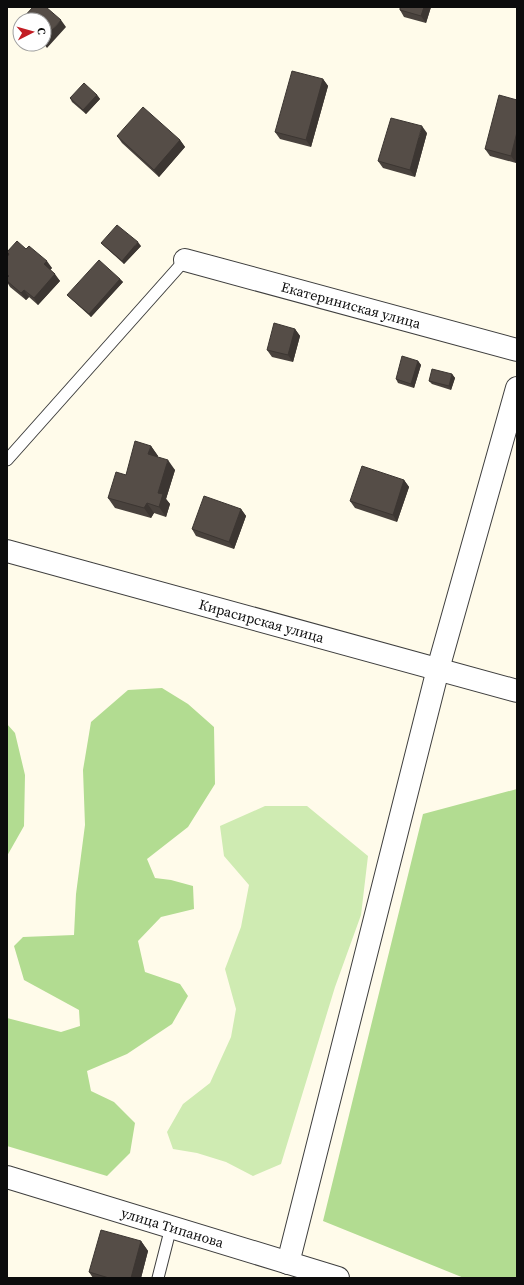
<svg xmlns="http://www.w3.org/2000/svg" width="524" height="1285" viewBox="0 0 524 1285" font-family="'Source Serif 4',serif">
	<rect width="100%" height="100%" fill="#fffbea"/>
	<path fill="#cfebb2" d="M265,806H307L368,856L361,915L335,987L281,1164L253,1176L226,1162L197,1153L173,1149L167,1132L183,1104L210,1083L231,1037L236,1009L225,969L241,927L249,885L224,856L220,826Z"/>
	<path fill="#b2dc91" d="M162,688L188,704L214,727L215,784L188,827L147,859L155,878L171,880L193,886L194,909L161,917L138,941L145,972L180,984L188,996L172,1024L127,1054L87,1071L91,1091L114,1102L135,1123L130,1153L107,1176L7,1146V1018L61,1032L80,1026L79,1010L24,980L14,946L23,937L74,935L76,894L85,825L83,770L91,722L128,690Z
		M7,724L15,733L25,775L24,826L7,856Z
		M517,789V1278H464L323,1221L423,814Z"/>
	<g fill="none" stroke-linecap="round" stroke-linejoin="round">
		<g stroke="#3f3f3f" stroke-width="13">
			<path id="service" d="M7,460L185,260
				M158,1278L171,1227"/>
		</g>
		<g stroke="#3f3f3f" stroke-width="24">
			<g id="minor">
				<path id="s1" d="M185,260L517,350"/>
				<path id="s2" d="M7,551L517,691"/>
				<path id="s3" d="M7,1177L338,1278"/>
				<path d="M288,1263L438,669L517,388"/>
			</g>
		</g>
		<use href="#service" stroke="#fff" stroke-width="11"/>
		<use href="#minor" stroke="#fff" stroke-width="22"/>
	</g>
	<path fill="#49423d" d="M431,7L426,23L404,17L400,10Z
		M323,79L328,86L311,147L280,139L275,132Z
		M97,95L100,99L86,114L72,102L70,98Z
		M517,100V158L516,163L490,156L485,149Z
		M427,133L415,177L383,168L378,161Z
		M117,136L180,140L185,147L159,177L122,143Z
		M101,243L141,246L124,264L104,246Z
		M26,249L52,268L50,270L60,281L38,305L29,297L26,300L10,287L7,282V257L8,255L7,253Z
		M120,279L123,282L91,317L70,298L67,295Z
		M295,329L300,336L293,362L272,357L267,350Z
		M418,361L421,365L414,388L398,383L396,379Z
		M452,374L455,378L451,390L432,384L429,381Z
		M151,446L158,456L157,457L175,470L166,499L170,504L166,517L154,513L151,518L115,508L108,498L126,475Z
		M404,480L409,487L397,522L355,508L350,501Z
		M241,509L246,516L234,549L196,536L192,529Z
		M141,1241L148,1251L141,1278H93L89,1272Z"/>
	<path fill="#3c3632" d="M424,7H431L426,23L421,16Z
		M61,20L66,27L47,48L44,44V39Z
		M323,79L328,86L311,147L306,140Z
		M97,95L100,99L86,114L83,110Z
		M422,126L427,133L415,177L410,170Z
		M517,132V158L516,163L511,156Z
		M180,140L185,147L159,177L154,170Z
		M138,242L141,246L124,264L122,261Z
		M47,261L52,268L49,271L44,264Z
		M55,274L60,281L38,305L34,298Z
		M120,279L123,282L91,317L89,314Z
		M24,290L29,297L26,300L21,293Z
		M295,329L300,336L293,362L288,355Z
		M418,361L421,365L414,388L411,384Z
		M452,374L455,378L451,390L449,386Z
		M151,446L158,456L155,464L148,454Z
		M168,460L175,470L166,499L170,504L166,517L159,507L158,493Z
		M404,480L409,487L397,522L393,515Z
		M147,503L154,513L151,518L144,508Z
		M241,509L246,516L234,549L229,542Z
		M141,1241L148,1251L141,1278H131Z"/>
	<path fill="#554d47" stroke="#3c3632" d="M33,7H46L61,20L44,39V20H21Z
		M400,7H424L421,16L400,10Z
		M292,71L323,79L306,140L275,132Z
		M84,83L97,95L83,110L70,98Z
		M499,95L517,100V132L511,156L485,149Z
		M143,107L180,140L154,170L117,136Z
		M391,118L422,126L410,170L378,161Z
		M117,225L138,242L122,261L101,243Z
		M17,241L26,249L29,246L47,261L44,264L55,274L34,298L24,290L21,293L7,281V278L9,276L7,275V257L9,254L7,252Z
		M99,260L120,279L89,314L67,295Z
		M274,323L295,329L288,355L267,350Z
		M402,356L418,361L411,384L396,379Z
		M432,369L452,374L449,386L429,381Z
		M135,441L151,446L148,454L168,460L158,493L163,494L159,507L147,503L144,508L108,498L116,472L126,475Z
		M362,466L404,480L393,515L350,501Z
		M204,496L241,509L229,542L192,529Z
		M101,1230L141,1241L131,1278H109L89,1272Z"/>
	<g text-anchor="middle" stroke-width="4" stroke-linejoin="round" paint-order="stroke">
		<g font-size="14" fill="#0c0c0c" stroke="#fff">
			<text dy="5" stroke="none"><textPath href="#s1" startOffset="172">Екатериниская улица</textPath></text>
			<text dy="5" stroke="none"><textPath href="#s2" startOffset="264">Кирасирская улица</textPath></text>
			<text dy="5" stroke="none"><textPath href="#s3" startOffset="173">улица Типанова</textPath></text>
		</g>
	</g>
	<rect width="524" height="1285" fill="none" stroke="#0c0c0c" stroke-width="16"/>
	<g transform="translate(32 32) rotate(84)"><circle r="19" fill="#ffffff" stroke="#9e9e9e"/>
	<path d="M0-3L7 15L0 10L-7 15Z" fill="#c21d24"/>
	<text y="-6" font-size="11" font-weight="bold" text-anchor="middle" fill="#0c0c0c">С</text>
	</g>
</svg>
